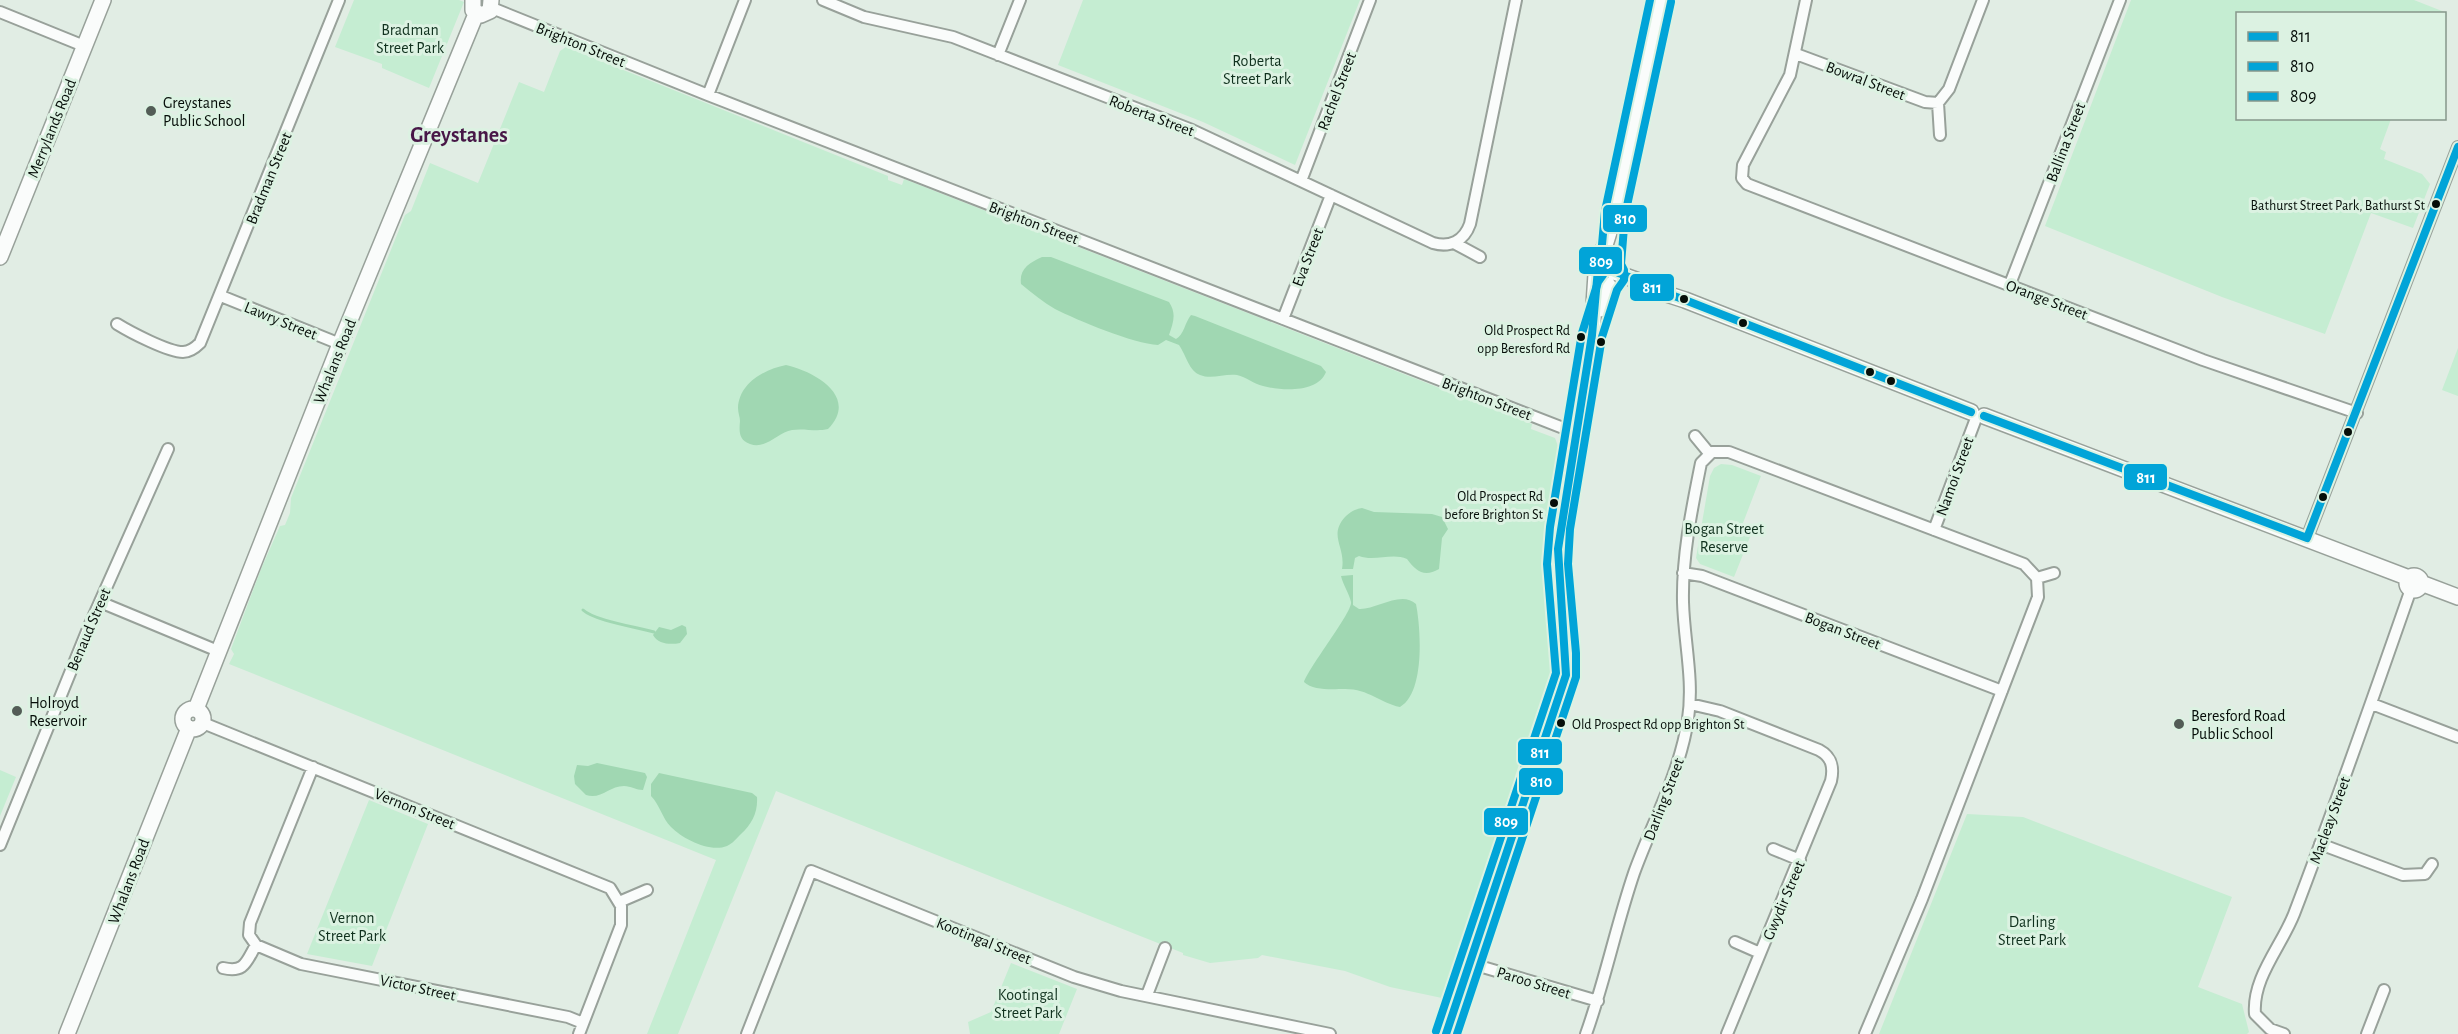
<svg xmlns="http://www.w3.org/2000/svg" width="2458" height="1034" viewBox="0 0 2458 1034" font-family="'Alegreya Sans',sans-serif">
	<rect width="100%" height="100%" fill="#e1ede4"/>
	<path fill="#c5edd2" d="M354,0H459L464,2L429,88L382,68V64L335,47Z
		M1083,0H1360L1295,165L1203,122L1058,65Z
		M2131,0H2414L2447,13L2445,21L2444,14H2238V118L2391,119L2380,149L2386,152L2384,159L2422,174L2430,184L2413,228L2371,213L2325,334L2222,297L2045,226Z
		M566,47L888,176V180L902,185L904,179L1532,424L1531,429L1555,438L1558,446L1554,470L1558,472L1548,555L1559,675L1495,857L1491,852L1442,998L1390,987L1345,971L1262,955L1258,958L1210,963L1183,955V953L776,791L678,1034H647L716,860L229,664L234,654L231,649L261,569L280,526L285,525L290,513L291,498L405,215L411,211L430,163L478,183L519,82L544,92L560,51Z
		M2458,348V396L2442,390Z
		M1721,464L1732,465L1761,476L1743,523L1754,527L1734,577L1700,564L1696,558L1710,476L1714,468Z
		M0,770L16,777L0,816Z
		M369,800L428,824L372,966L307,954Z
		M1967,814L2023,817L2232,897L2198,987L2242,1004L2249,1032L2247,1034H1879Z
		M1011,963L1077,989L1059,1034H970L968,1022L991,1012Z"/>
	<path fill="#a0d7b2" d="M1042,257H1051L1169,302C1177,314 1173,323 1169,335L1176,339C1184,335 1185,322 1191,315L1195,316L1321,366L1326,372C1318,393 1282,391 1263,386C1254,384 1246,377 1237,375C1225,373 1212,380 1200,375C1189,371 1186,355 1179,345L1166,340L1158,345C1134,344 1077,320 1055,309C1043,302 1032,293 1021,284C1019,269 1029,263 1042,257Z
		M786,365C813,371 860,396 828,429C816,432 804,428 792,430C778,432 766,450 750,444C739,440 739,432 740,421C740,417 738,413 738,408C739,383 765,369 786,365Z
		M1362,508L1374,512L1432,514L1442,517L1448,529L1442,538L1439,569C1424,578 1416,571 1407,559C1392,552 1375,562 1359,556L1355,558L1353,569H1342C1346,547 1328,536 1345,517C1350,512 1355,509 1362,508Z
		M1353,575V605L1359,609C1376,610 1401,590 1416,604C1421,629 1425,693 1400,707C1380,703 1369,689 1345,689C1333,689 1313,691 1304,682C1309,667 1353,611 1351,602C1349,593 1343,585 1341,576Z
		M682,625L686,627L687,634L680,643C670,645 658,644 653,635L659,627L671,630Z
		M597,763L645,773L647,777L643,790C636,790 631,786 624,786C609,786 601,800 586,795L575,784L574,776L577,765L588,766Z
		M659,773L752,793L757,797C758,812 752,824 741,834C737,838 732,844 727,846C710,853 683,839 671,827C662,818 660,805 651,796V784Z"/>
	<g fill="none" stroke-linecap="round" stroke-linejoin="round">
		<path stroke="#a0d7b2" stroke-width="3" d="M583,610C595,621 637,627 654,632"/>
		<g stroke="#98a19a" stroke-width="14">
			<path id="street" d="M823,0L864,17L953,37L1192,130L1433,243C1450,248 1464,241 1470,224L1516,0
				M1806,0L1790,75L1743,165L1742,178L1747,184L2203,360L2357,413
				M492,8L708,95L1576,433
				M0,12L84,46
				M1796,54L1925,102L1938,103L1949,89L1983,0
				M998,55L1020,0
				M708,95L745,0
				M1938,103L1940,135
				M1301,181L1370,0
				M1454,243L1480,257
				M2010,284L2120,0
				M221,296L340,344
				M1283,319L1331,195
				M117,324C130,332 168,352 183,352C190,352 195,348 200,343L339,0
				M1695,436L1709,453
				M1934,530L1975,421
				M2307,538L2458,147
				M1683,573L1702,576L2002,691
				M2037,578L2054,573
				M100,602L218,651
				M1690,704L1720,711L1819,750C1832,757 1834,767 1831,781L1727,1034
				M2372,704L2458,737
				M203,723L610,888L621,906V925L579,1034
				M313,767L250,923L249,935L256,945L301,964L568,1017L583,1023
				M2320,844L2403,875L2425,874L2432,864
				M0,845L90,624L168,449
				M1773,849L1800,860
				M619,902L647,890
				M1735,942L1760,953
				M1469,963L1598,1001
				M223,968C245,973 246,962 256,945
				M1147,995L1165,948
				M747,1034L811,871L1074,977L1121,991L1330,1034
				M1586,1034C1605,981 1616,926 1634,873C1652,823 1680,773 1688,719C1694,680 1684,641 1683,602C1682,555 1692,508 1701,463L1712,452H1729L2024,564L2037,578L2038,597L1922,899L1865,1034
				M2284,1034L2270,1029L2255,1014C2252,978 2281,947 2294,914C2335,807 2373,698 2411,589
				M2367,1034L2384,990"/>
		</g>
		<g stroke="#98a19a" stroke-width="18">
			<path id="secondary" d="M473,0V10L481,15L490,11L491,0
				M1615,223L1661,0
				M0,257L103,0
				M1614,272L1636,280L1651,289L1685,300L1971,412
				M1600,309L1608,285
				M1984,416L2409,578
				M2407 583a7 7 0 1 1 14 0a7 7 0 1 1-14 0Z
				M2421,583L2458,597
				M183 719a10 10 0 1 1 20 0a10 10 0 1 1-20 0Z
				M196,709L340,344L476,14
				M67,1034L189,728
				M1446,1034L1566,675L1558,549L1592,335L1596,274L1615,213"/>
		</g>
		<use href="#street" stroke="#fafcfb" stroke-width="10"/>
		<use href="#secondary" stroke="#fafcfb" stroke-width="15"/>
		<g stroke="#dcf2e2" stroke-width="12">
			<path id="bus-1" d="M1984,416L2307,538
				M2307,538L2458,147
				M1446,1034L1566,675L1558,549L1592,335L1598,269L1607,266C1616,274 1626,275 1637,280C1653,288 1668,294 1685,300L1971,412"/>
		</g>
		<g stroke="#dcf2e2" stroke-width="12">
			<path id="bus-2" d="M1457,1034L1576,677V653L1568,564L1570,529L1602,337L1617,290L1624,280V270L1621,264L1625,215L1671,2"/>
		</g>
		<g stroke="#dcf2e2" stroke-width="12">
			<path id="bus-3" d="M1436,1031L1556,673L1547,564L1550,527L1582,333L1598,282L1603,275L1600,267L1605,211L1650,0"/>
		</g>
		<use href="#bus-1" stroke="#01a4d8" stroke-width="8"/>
		<use href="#bus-2" stroke="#01a4d8" stroke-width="8"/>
		<use href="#bus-3" stroke="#01a4d8" stroke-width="8"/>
	</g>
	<g fill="#535c56" stroke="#dcf2e2" stroke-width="2">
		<circle cx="151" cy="111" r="6"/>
		<circle cx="17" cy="711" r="6"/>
		<circle cx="2179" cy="724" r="6"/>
	</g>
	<g fill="#060e09" stroke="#dcf2e2" stroke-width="2">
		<circle cx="2436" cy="204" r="5"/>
		<circle cx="1684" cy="299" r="5"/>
		<circle cx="1743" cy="323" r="5"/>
		<circle cx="1581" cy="337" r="5"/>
		<circle cx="1601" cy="342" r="5"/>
		<circle cx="1870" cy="372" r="5"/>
		<circle cx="1891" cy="381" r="5"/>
		<circle cx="2348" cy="432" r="5"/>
		<circle cx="2323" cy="497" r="5"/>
		<circle cx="1554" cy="503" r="5"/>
		<circle cx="1561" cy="723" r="5"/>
	</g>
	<g text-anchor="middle" stroke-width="6" stroke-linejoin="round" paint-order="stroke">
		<g font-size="14" fill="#060e09" stroke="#dcf2e2" text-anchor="end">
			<text x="2425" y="210">Bathurst Street Park, Bathurst St</text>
			<text x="1570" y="335">Old Prospect Rd<tspan x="1570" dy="18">opp Beresford Rd</tspan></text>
			<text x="1543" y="501">Old Prospect Rd<tspan x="1543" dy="18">before Brighton St</tspan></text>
			<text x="1572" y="729" text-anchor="start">Old Prospect Rd opp Brighton St</text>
		</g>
		<g font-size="16" fill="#10311e" stroke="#dcf2e2">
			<text x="410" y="35">Bradman<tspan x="410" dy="18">Street Park</tspan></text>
			<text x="1257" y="66">Roberta<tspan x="1257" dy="18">Street Park</tspan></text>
			<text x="1724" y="534">Bogan Street<tspan x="1724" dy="18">Reserve</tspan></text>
			<text x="352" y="923">Vernon<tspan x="352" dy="18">Street Park</tspan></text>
			<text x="2032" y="927">Darling<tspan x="2032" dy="18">Street Park</tspan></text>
			<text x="1028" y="1000">Kootingal<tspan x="1028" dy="18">Street Park</tspan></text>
		</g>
		<g font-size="16" fill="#060e09" stroke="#dcf2e2">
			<text transform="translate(581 44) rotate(22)" y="6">Brighton Street</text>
			<text transform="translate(1866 80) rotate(21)" y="6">Bowral Street</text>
			<text transform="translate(1336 91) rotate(-69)" y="6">Rachel Street</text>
			<text transform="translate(1152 115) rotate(21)" y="6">Roberta Street</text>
			<text transform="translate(51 128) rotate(-68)" y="6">Merrylands Road</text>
			<text transform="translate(2065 142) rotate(-69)" y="6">Ballina Street</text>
			<text transform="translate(268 178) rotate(-68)" y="6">Bradman Street</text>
			<text transform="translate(1034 222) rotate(21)" y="6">Brighton Street</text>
			<text transform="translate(1307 257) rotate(-69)" y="6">Eva Street</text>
			<text transform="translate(2047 299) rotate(21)" y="6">Orange Street</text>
			<text transform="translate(281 320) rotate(22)" y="6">Lawry Street</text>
			<text transform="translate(334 361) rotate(-68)" y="6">Whalans Road</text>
			<text transform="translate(1487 398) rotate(21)" y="6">Brighton Street</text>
			<text transform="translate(1954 476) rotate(-70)" y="6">Namoi Street</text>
			<text transform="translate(88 629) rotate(-67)" y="6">Benaud Street</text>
			<text transform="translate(1843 630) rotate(21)" y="6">Bogan Street</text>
			<text transform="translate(1663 799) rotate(-69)" y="6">Darling Street</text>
			<text transform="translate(415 808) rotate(22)" y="6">Vernon Street</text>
			<text transform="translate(2329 820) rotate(-70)" y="6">Macleay Street</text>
			<text transform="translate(128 881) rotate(-69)" y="6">Whalans Road</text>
			<text transform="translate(1783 900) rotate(-67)" y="6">Gwydir Street</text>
			<text transform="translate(984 940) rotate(22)" y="6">Kootingal Street</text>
			<text transform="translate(1534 982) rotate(17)" y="6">Paroo Street</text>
			<text transform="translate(418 987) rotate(12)" y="6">Victor Street</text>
		</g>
		<g font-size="16" fill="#060e09" stroke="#dcf2e2" text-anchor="start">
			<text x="163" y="108">Greystanes<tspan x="163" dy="18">Public School</tspan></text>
			<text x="29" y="708">Holroyd<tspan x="29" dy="18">Reservoir</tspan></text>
			<text x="2191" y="721">Beresford Road<tspan x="2191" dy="18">Public School</tspan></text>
		</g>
		<g font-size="22" font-weight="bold" fill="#481747" stroke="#dcf2e2">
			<text x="459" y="142">Greystanes</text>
		</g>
	</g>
	<g stroke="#dcf2e2" stroke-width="2">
		<rect x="1602" y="204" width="46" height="29" rx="6" fill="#01a4d8"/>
		<rect x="1578" y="246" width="45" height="29" rx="6" fill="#01a4d8"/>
		<rect x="1629" y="273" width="46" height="29" rx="6" fill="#01a4d8"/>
		<rect x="2123" y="463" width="45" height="28" rx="6" fill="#01a4d8"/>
		<rect x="1517" y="738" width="46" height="28" rx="6" fill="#01a4d8"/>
		<rect x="1518" y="767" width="46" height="29" rx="6" fill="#01a4d8"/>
		<rect x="1483" y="807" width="46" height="29" rx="6" fill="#01a4d8"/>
	</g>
	<g font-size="16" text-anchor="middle" font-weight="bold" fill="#fff">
		<text x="1625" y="224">810</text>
		<text x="1601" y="267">809</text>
		<text x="1652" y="293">811</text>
		<text x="2146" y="483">811</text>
		<text x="1540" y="758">811</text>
		<text x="1541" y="787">810</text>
		<text x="1506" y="827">809</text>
	</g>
	<rect x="2236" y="12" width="210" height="108" fill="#dcf2e2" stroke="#86978b" stroke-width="1.5"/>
	<rect x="2248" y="32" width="30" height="9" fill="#01a4d8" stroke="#86978b" stroke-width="1.5"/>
	<text x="2290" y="42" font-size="18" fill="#060e09">811</text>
	<rect x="2248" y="62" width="30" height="9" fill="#01a4d8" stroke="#86978b" stroke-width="1.5"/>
	<text x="2290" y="72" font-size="18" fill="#060e09">810</text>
	<rect x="2248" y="92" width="30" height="9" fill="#01a4d8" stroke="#86978b" stroke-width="1.5"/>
	<text x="2290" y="102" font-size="18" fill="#060e09">809</text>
</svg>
